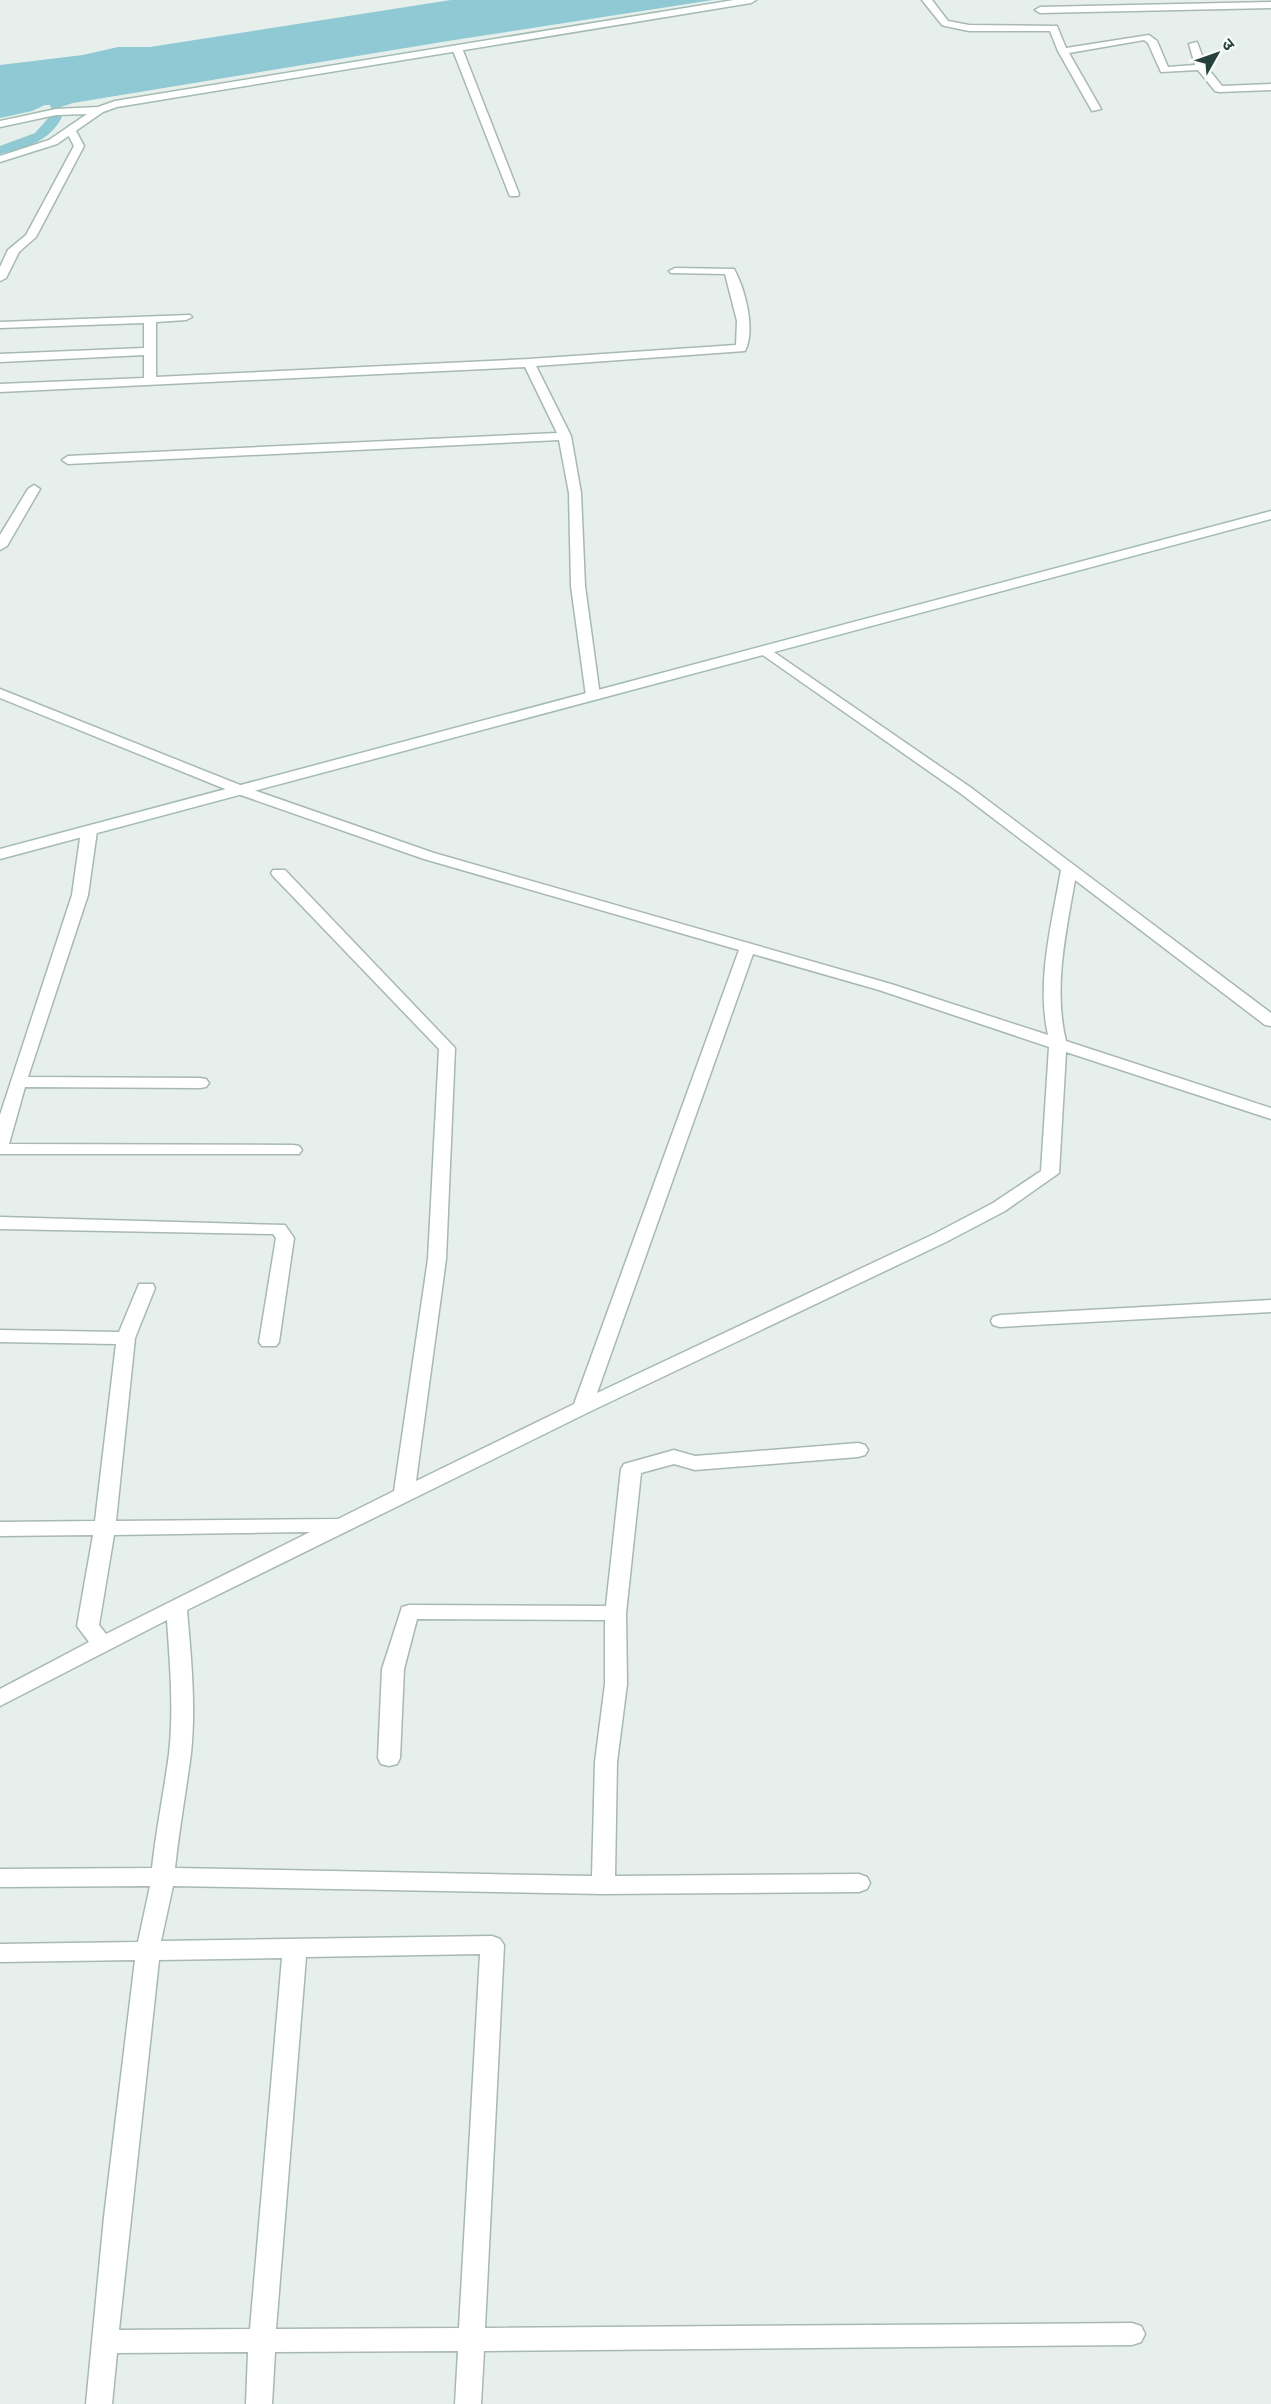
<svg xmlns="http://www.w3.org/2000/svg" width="1271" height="2404" viewBox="0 0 1271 2404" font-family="Roboto,'Noto Sans Devanagari',sans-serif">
	<rect width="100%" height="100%" fill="#e6efeb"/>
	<path fill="#8ec9d4" d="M451,0H713L448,41L73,103L52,110L50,105H45L32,111L0,118V65L83,55L118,47H150Z"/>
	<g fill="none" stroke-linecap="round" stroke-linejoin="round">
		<path fill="#8ec9d4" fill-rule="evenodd" d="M56,113L62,117C49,142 26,148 0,154V146L35,133L52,114Z"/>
		<g stroke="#a8b8b2" stroke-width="3">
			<path id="street" d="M922,0H932L948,21L969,25L1057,26L1066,48L1149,35L1157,41L1168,67L1195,65L1189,44L1197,42L1206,66L1222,86L1271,84V90L1219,92L1215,91L1198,70L1161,72L1148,43L1144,40L1069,53L1101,109L1092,111L1058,51L1050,31H969L945,26L942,25Z
				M1271,2V8L1040,13L1035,10L1040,7Z
				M454,46L462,48L519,194L518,196H510L509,194L452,48Z
				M71,128L75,129L84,146L36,237L19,252L6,278L0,281V267L8,250L26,235L74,146L66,131Z
				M675,268L734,269C745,289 756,329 745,351L536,366L571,436L581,493L585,586L600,696L593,700L586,696L571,586L569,493L559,440L68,464L62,460L68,456L557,433L525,367L0,392V384L144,378V355L0,362V354L144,348V323L0,328V322L190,315L192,317L186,320L156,322V377L529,359L736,345L737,321L725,274L671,273L669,271Z
				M34,485L40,489L7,546L0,550V535L28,489Z
				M765,646L970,787L1271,1013V1026L1265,1025L1075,880C1066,933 1053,988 1066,1041L1271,1108V1119L1066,1052L1059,1173L1005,1211L946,1242L589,1412L187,1610C191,1657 196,1706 191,1753C186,1792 179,1830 175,1868L592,1876L595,1762L605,1684V1620L417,1619L404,1669L400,1758L397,1764L389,1766L381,1764L378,1758L382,1669L402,1607L409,1605L606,1606L621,1469L624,1464L674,1450L695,1456L858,1443L865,1445L868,1450L865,1455L858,1457L695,1470L674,1464L641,1473L626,1613L627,1684L617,1762L615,1876L859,1874L867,1877L870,1883L867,1889L859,1892L603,1894L173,1886L161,1941L492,1936L500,1939L504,1945L485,2328L1132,2323L1141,2326L1145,2334L1141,2342L1132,2345L484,2351L481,2404H455L458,2351L275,2352L272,2404H246L248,2352L117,2353L112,2404H86L104,2217L135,1960L0,1962V1944L138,1942L150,1886L0,1887V1869L152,1868C156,1830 164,1792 169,1754C174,1710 170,1664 167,1620L0,1706V1689L89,1642L77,1626L93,1535L0,1536V1522L95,1521L116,1344L0,1342V1330L119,1332L139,1284H153L155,1288L135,1338L116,1521L338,1519L394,1491L428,1259L439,1049L273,876L271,873L273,870H285L455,1048L446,1259L416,1481L574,1404L739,950L424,859L235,793L0,698V689L245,787L434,853L891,984L1048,1035C1036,981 1052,923 1061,870L960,793L760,653L758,650ZM753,954L879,990L1049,1047L1041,1171L993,1203L934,1234L597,1393ZM310,1532L106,1634L99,1625L114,1535ZM480,1954L459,2328L276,2329L306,1957ZM282,1958L250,2329L119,2330L159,1960Z
				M89,826L97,831L88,895L28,1077L200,1078L206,1079L209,1083L206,1087L200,1088L25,1087L9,1144L293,1145L299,1146L302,1150L299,1154H0V1115L72,895L81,831Z
				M0,1217L285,1225L294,1238L279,1342L276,1346H262L259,1342L276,1238L273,1234L0,1229Z
				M1271,1300V1312L1000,1327L993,1325L991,1321L993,1317L1000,1315Z"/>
		</g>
		<g stroke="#a4bbb3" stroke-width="3">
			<path id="secondary" d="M734,0H756L751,3L117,107L103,112L57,144L0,162V156L49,140L87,114L56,115L0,127V121L56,109L98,107L115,101Z
				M1271,511V519L0,859V849Z"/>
		</g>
		<use href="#street" fill="#fff" fill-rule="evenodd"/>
		<use href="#secondary" fill="#fff" fill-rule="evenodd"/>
	</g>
	<g transform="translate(1217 54) rotate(50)" stroke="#f7fbf9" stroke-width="4.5" paint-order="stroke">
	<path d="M0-4.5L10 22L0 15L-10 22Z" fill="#24423a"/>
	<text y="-9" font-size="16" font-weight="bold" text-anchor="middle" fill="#24423a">उ</text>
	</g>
</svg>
